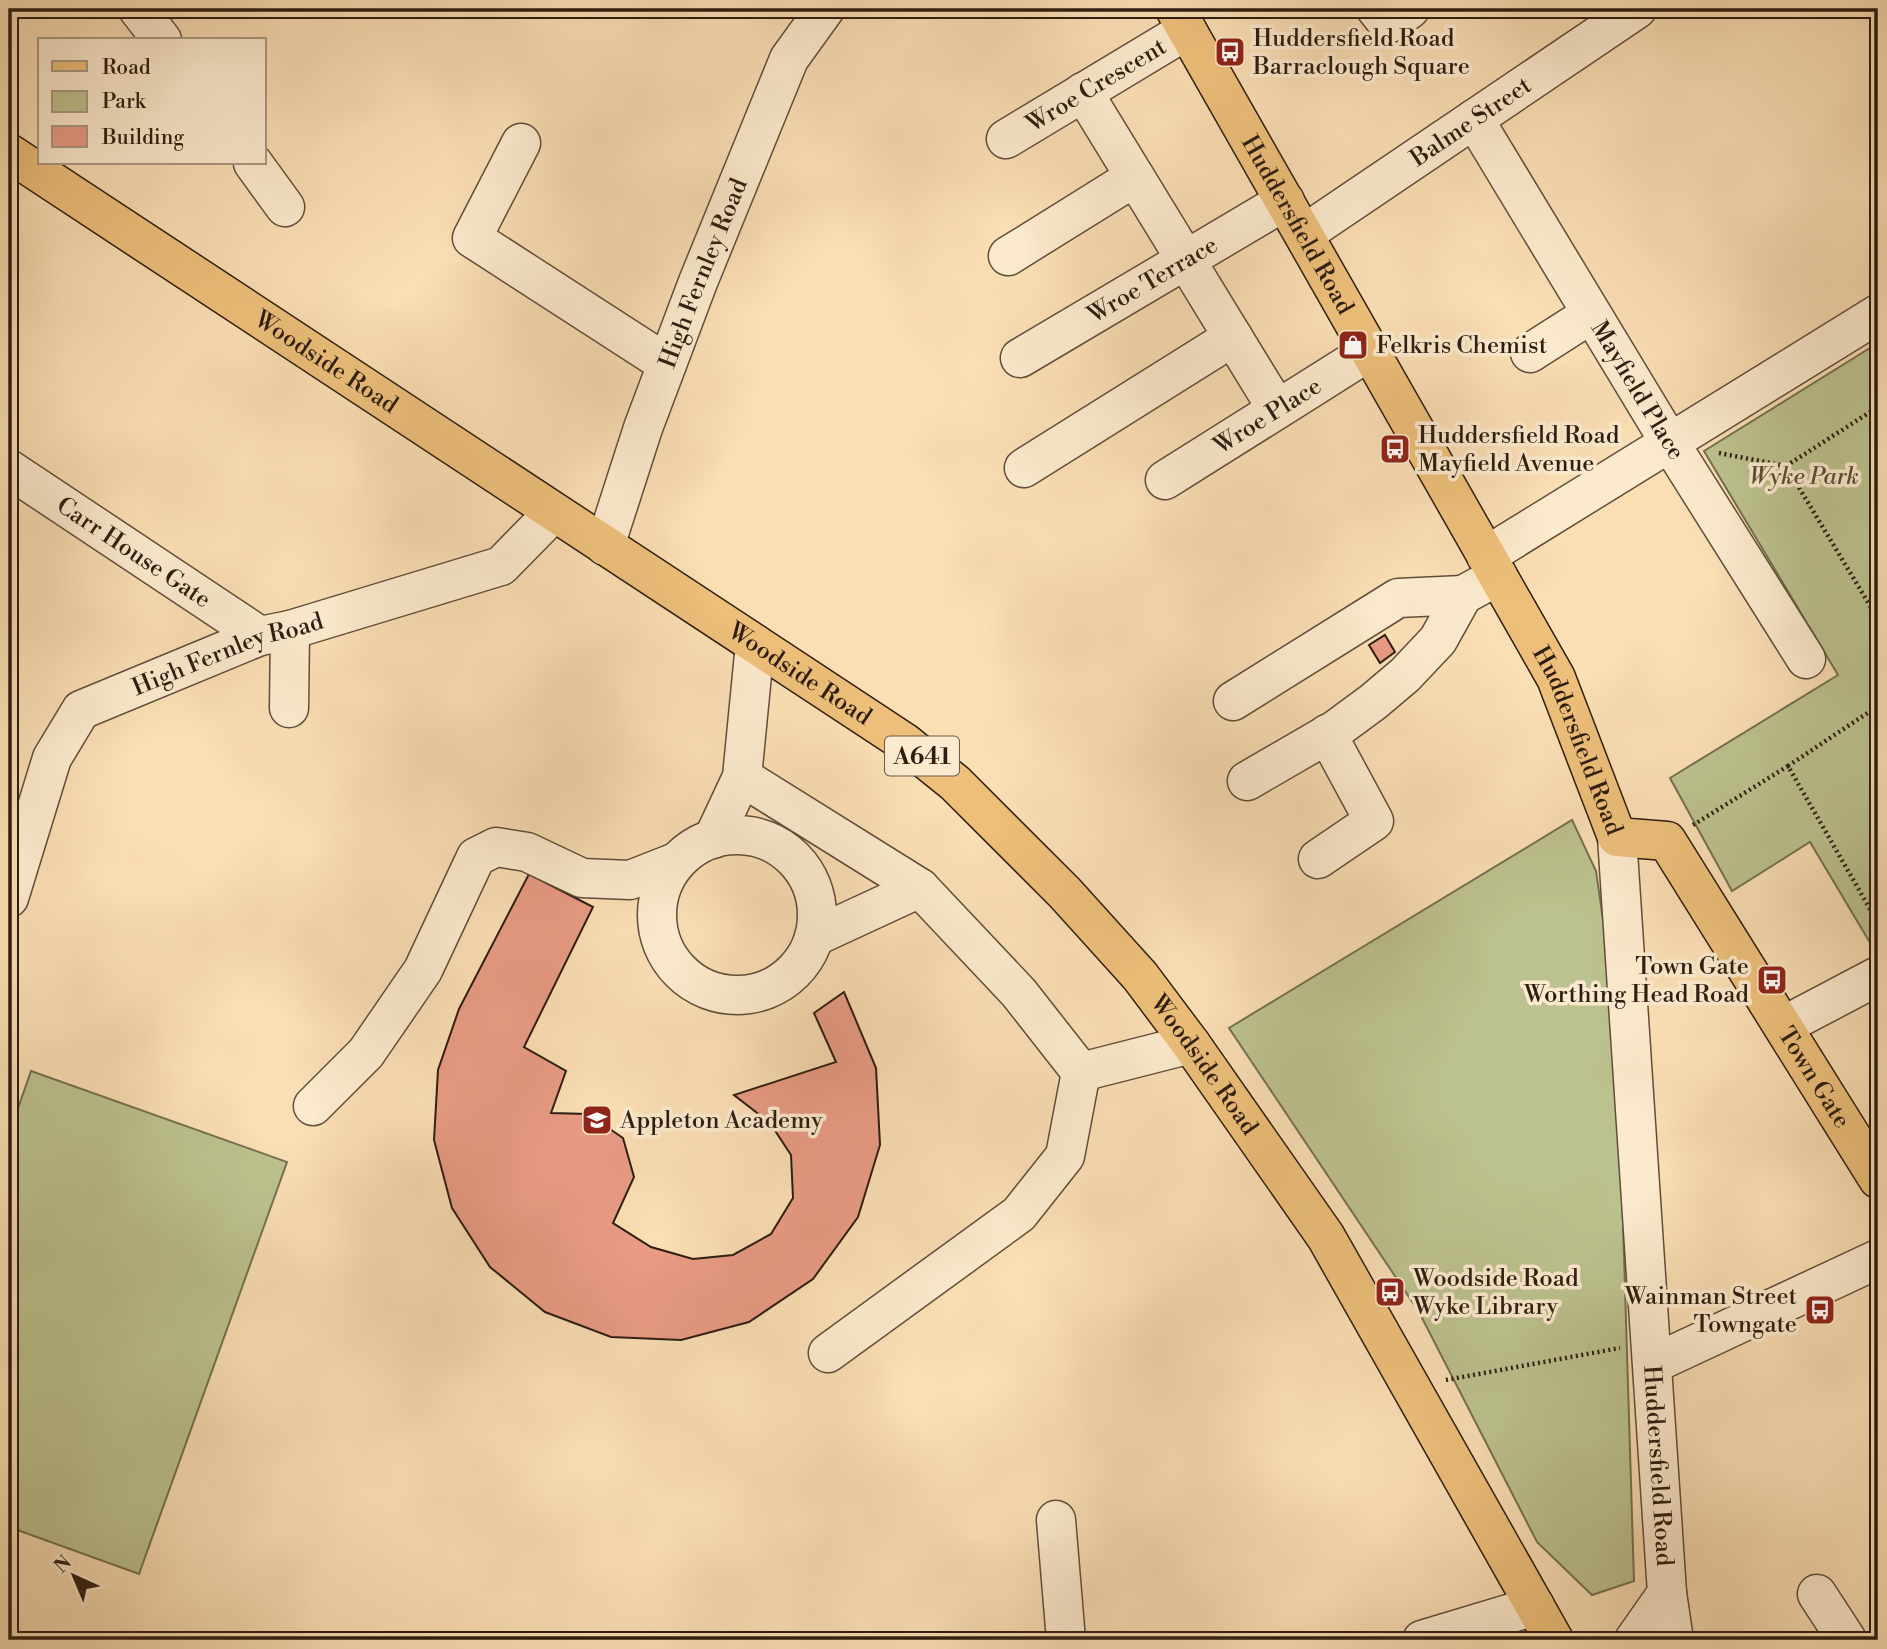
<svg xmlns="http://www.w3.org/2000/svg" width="1887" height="1649" viewBox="0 0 1887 1649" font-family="'Libre Bodoni',serif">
	<rect width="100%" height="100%" fill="#fadeb4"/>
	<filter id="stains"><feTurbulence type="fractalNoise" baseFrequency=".00286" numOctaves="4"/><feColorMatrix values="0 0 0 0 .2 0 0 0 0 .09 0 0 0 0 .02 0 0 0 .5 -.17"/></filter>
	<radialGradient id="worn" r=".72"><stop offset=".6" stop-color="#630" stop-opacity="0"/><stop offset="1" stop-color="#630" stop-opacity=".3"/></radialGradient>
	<path fill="#bcc28f" stroke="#747050" stroke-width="2" d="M1878,343V956L1810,842L1732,891L1670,778L1838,675L1704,451Z
		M1572,820L1596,871L1606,940L1620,1125L1634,1581L1592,1595L1537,1542L1419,1312L1229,1028Z
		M31,1071L287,1162L139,1574L9,1527V1134Z"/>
	<path fill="#e99b85" stroke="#2d1d11" stroke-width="2" d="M1385,635L1395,652L1380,663L1369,645Z
		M529,874L593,907L524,1047L566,1071L551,1113L588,1114L623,1138L634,1177L613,1223L651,1247L693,1259L733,1255L771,1234L793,1198L791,1155L770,1123L734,1095L836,1062L814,1013L844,992L876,1068L880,1145L858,1217L813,1279L749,1322L681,1340L611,1337L545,1312L490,1267L452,1208L434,1140L438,1070L459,1009Z"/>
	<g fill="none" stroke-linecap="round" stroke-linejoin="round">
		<g stroke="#604d3a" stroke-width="41">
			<g id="minor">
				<path d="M138,9L162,40"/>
				<path d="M1376,9L1388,24L1410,9"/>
				<path d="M1083,92L1277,409"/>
				<path id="s1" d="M1474,119L1670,443L1806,659"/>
				<path id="s2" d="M1006,139L1187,30"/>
				<path d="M521,143L472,238L667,364"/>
				<path d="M253,163L285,207"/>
				<path id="s3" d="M1304,234L1637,9"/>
				<path d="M1008,256L1135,177"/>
				<path d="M1530,353L1591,314"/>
				<path id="s4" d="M1020,358L1285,201"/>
				<path d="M1024,468L1233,337"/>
				<path id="s5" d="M9,469L260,636"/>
				<path id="s6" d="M1165,480L1370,351"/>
				<path id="s7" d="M605,546L643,428L698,282L789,59L825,9"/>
				<path d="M1486,556L1878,314"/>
				<path d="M1233,701L1398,598L1463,595"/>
				<path d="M289,708L290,630"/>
				<path d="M742,777L920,888L1019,993L1081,1072L1191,1044"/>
				<path d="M1247,781L1335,730L1373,702L1405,675L1438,640L1463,595L1498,576"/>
				<circle cx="737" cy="915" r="80"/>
				<path id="s8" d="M1617,837L1667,1593L1634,1640"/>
				<path d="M713,839L742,777L755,644"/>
				<path d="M1318,859L1374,821L1327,734"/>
				<path id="s9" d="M9,898L52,758L81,710L260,636L290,630L501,566L553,513"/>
				<path d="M814,937L920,888"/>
				<path d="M1783,1026L1878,976"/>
				<path d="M313,1106L366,1053L423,970L476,857L496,847L527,852L582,878L630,880L676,862"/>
				<path d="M828,1353L1019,1214L1065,1156L1081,1072"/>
				<path d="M1653,1364L1878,1259"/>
				<path d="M1056,1520L1066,1640"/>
				<path d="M1667,1593L1674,1640"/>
				<path d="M1817,1594L1847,1640"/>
				<path d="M1422,1640L1535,1606"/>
			</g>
		</g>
		<g stroke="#2d1d11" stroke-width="41">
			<g id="major">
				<path id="s10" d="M1175,9L1556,678L1617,837L1667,841L1878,1179"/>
				<path id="s11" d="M9,153L904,742L955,783L1065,893L1140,976L1191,1044L1326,1237L1554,1640"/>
			</g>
		</g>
		<path stroke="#2d1d11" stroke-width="4.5" stroke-dasharray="2 3.5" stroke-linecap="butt" d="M1719,453L1786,466L1878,619
			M1786,466L1878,407
			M1788,766L1878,706
			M1693,825L1788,766L1878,923
			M1446,1380L1620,1348"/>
		<use href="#minor" stroke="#fceace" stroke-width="38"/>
		<use href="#major" stroke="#edbf7a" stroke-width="38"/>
	</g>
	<defs>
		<g id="bus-square" transform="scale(1.575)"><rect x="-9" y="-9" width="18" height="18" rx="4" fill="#8f2418" stroke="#fceace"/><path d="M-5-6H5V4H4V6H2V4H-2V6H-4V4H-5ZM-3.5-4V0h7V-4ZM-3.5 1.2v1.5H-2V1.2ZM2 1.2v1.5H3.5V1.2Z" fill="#fff"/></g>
		<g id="shop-square" transform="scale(1.575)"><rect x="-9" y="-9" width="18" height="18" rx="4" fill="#8f2418" stroke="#fceace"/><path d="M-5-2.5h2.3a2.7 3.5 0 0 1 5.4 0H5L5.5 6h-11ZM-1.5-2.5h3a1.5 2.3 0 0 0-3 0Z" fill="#fff"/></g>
		<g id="school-square" transform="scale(1.575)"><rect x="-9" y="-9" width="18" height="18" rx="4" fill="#8f2418" stroke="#fceace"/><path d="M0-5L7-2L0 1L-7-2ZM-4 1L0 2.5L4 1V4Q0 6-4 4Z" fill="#fff"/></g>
	</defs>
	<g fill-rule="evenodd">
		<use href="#bus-square" x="1230" y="52"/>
		<use href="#shop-square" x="1353" y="345"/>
		<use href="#bus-square" x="1395" y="449"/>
		<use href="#bus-square" x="1772" y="980"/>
		<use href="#school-square" x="597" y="1120"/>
		<use href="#bus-square" x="1390" y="1292"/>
		<use href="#bus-square" x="1820" y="1310"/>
	</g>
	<g text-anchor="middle" stroke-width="7" stroke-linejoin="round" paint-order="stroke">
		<rect fill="#fceace" stroke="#6b5a4a" stroke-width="2" x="885" y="736.5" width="74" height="39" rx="5"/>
		<g font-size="23" font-weight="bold" fill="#2d1d11">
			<text x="922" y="764">A641</text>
		</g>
		<g font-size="24" fill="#2d1d11" stroke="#fceace" text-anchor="start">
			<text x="1253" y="46">Huddersfield Road<tspan x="1253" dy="28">Barraclough Square</tspan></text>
			<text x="1376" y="353">Felkris Chemist</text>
			<text x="1418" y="443">Huddersfield Road<tspan x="1418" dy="28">Mayfield Avenue</tspan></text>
			<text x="1749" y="974" text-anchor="end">Town Gate<tspan x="1749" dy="28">Worthing Head Road</tspan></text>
			<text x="620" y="1128">Appleton Academy</text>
			<text x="1413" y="1286">Woodside Road<tspan x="1413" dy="28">Wyke Library</tspan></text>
			<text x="1797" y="1304" text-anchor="end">Wainman Street<tspan x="1797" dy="28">Towngate</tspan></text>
		</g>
		<g font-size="24" fill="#2d1d11" stroke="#fceace">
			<text dy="8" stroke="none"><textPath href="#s2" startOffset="105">Wroe Crescent</textPath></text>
			<text dy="8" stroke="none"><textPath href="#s3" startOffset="201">Balme Street</textPath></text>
			<text dy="8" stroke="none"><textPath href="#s10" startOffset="248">Huddersfield Road</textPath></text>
			<text dy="8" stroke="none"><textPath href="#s7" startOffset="290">High Fernley Road</textPath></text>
			<text dy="8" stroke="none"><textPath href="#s4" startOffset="154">Wroe Terrace</textPath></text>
			<text dy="8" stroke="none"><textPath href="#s11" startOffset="380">Woodside Road</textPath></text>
			<text dy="8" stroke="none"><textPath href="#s1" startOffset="317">Mayfield Place</textPath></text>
			<text dy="8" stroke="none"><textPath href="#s6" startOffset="121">Wroe Place</textPath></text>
			<text dy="8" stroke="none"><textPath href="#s5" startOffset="150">Carr House Gate</textPath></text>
			<text dy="8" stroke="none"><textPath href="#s9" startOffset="360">High Fernley Road</textPath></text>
			<text dy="8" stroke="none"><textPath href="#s11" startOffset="947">Woodside Road</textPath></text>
			<text dy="8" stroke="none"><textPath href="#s10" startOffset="836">Huddersfield Road</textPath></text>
			<text dy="8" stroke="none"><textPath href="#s11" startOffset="1514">Woodside Road</textPath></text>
			<text dy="8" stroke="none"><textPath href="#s10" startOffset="1269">Town Gate</textPath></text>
			<text dy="8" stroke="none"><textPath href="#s8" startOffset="630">Huddersfield Road</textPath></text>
		</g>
		<g font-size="24" font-style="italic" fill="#584f37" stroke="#fceace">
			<text x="1804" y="484">Wyke Park</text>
		</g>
	</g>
	<rect width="1887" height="1649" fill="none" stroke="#fadeb4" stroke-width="35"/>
	<rect x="10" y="10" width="1866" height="1628" fill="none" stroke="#2d1d11" stroke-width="3.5"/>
	<rect x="18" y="18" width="1852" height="1614" fill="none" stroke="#2d1d11" stroke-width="2"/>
	<rect x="38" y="38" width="228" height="126" fill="#fceace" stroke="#a99882" stroke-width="2"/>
	<rect x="52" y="61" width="35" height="10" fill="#edbf7a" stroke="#a99882" stroke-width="2"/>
	<text x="102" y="74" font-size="21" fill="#2d1d11">Road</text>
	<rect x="52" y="91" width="35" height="21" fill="#bcc28f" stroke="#a99882" stroke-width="2"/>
	<text x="102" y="108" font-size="21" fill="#2d1d11">Park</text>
	<rect x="52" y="126" width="35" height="21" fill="#e99b85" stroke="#a99882" stroke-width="2"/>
	<text x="102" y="144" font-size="21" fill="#2d1d11">Building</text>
	<g transform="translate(74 1576) rotate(316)" stroke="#fceace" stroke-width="5" paint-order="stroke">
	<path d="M0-5L12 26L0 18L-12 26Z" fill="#2d1d11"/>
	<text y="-10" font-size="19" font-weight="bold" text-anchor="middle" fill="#2d1d11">N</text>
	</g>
	<rect width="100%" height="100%" filter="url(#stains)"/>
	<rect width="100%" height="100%" fill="url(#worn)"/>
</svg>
